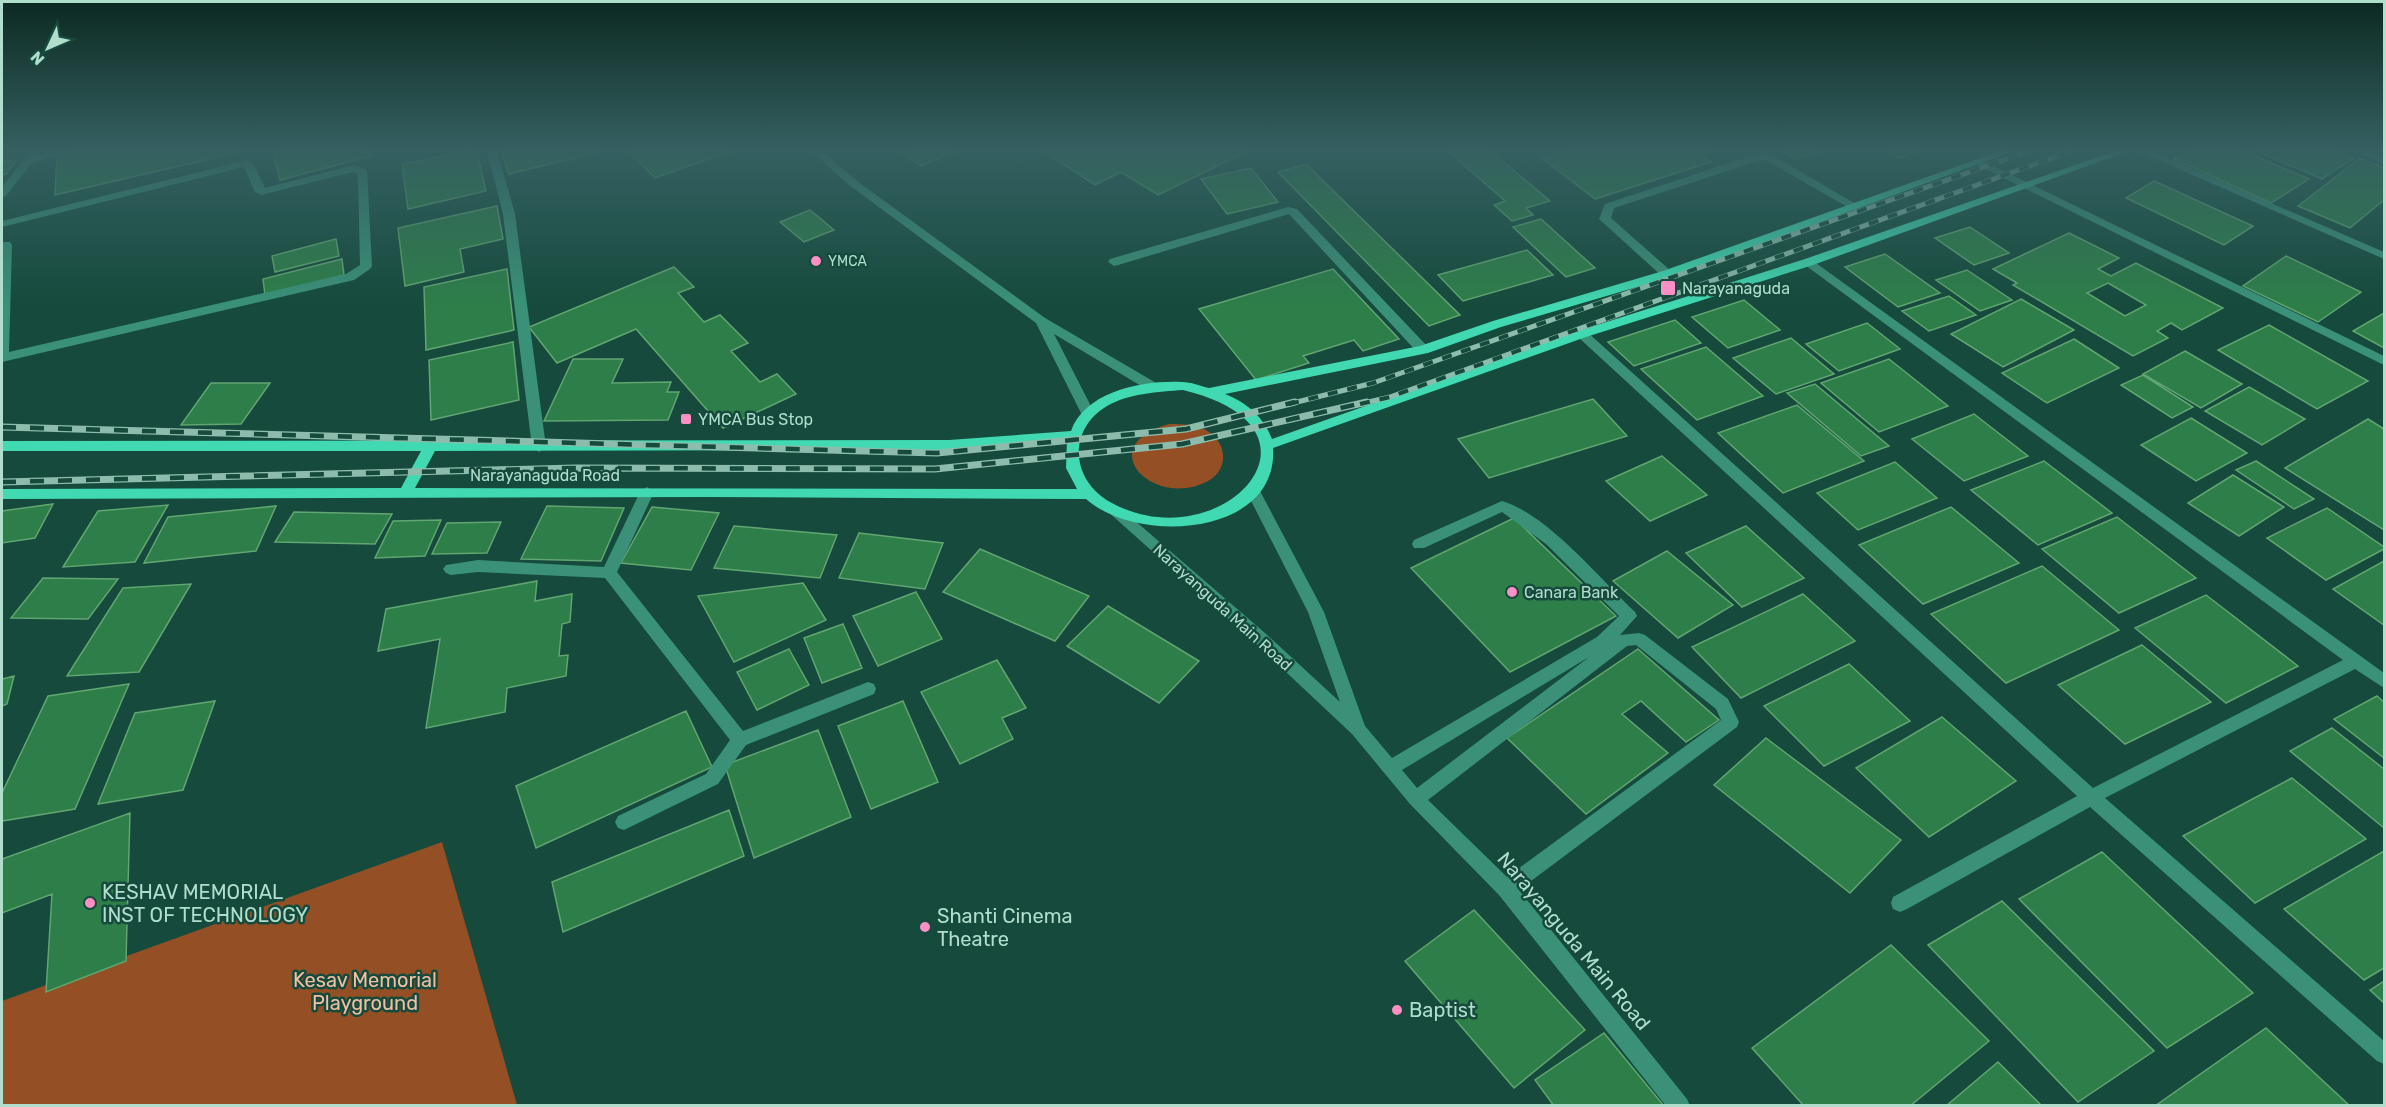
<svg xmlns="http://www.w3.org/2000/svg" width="2386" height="1107" viewBox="0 0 2386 1107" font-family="Rubik,sans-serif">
	<rect width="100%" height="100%" fill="#154a3c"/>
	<path fill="#945024" d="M1169,424C1183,424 1197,424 1209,432C1228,445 1228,470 1208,481C1154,510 1090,446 1169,424Z
		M442,842L517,1105H2V1001Z"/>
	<path fill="#2d7e48" stroke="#61a572" stroke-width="1.5" fill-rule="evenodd" d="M73,151H243L55,195L57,154Z
		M281,151H369L371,156L280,180L273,152Z
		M466,151H477L486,191L408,209L402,164Z
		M501,151H603L509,174Z
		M628,151H732L655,178Z
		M908,151H956L921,166L902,153Z
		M1043,151H1248L1158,195L1121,172L1095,185Z
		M1448,151H1491L1550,201L1526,208L1533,215L1512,221L1494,205L1505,201Z
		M1567,151H1716L1701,155L1711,162L1595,199L1542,158Z
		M1782,151H1820L1794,159Z
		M1887,151H1919L1900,158Z
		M2189,151H2243L2309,179L2271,203L2174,159Z
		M2256,151H2337L2354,158L2322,179Z
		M2360,158L2384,168V200L2350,228L2298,206Z
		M17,160L6,174L2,175V161Z
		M1306,164L1460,315L1429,326L1278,172Z
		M1251,168L1278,202L1227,214L1201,179Z
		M2154,181L2253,226L2224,245L2126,198Z
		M497,206L503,239L460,249L464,272L405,286L398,228Z
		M810,210L834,230L804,242L780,222Z
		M1541,219L1595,268L1566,277L1513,227Z
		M1970,227L2009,253L1974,265L1935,238Z
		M2069,233L2119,258L2098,269L2111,276L2136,263L2223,308L2182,330L2171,323L2157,331L2168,338L2133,356L2013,285L2017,283L1993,269ZM2108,283L2146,305L2125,316L2087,293Z
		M336,239L339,256L275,272L272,256Z
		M1527,250L1553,275L1463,301L1438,275Z
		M1885,254L1940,293L1898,307L1845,267Z
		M2286,256L2361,292L2318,322L2243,286Z
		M342,259L344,275L265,295L263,279Z
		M674,267L694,287L678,293L704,322L720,315L748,343L731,351L760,382L777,374L796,394L723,428L636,329L557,363L529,327Z
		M507,269L514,330L426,350L424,287Z
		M1333,269L1399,339L1363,351L1354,340L1303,356L1309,363L1256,380L1199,309Z
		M1967,270L2012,300L1980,311L1936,280Z
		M1949,296L1976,315L1929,331L1902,311Z
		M2021,299L2074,330L2003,367L1951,334Z
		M1744,300L1780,330L1728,348L1692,317Z
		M2384,313V348L2353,331Z
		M1675,320L1701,343L1634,366L1608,342Z
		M1867,323L1900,349L1839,371L1806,344Z
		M2269,325L2368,381L2317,409L2218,350Z
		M1791,338L1834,374L1776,394L1733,358Z
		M2074,339L2119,368L2047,403L2002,373Z
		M513,342L519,400L431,420L429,360Z
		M1706,347L1763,396L1697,420L1641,369Z
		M2185,351L2242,384L2201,408L2143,374Z
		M573,359H623L612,383L671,382L667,392H679L668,420L544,421Z
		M1889,359L1948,406L1879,432L1821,383Z
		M2143,375L2193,407L2172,418L2121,385Z
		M211,383H270L241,424L181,425Z
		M1815,384L1889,446L1861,456L1787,393Z
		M2249,387L2305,419L2262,445L2205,411Z
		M1593,399L1627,436L1489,478L1458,439Z
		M1797,405L1864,461L1783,493L1718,433Z
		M1974,414L2028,456L1964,481L1912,439Z
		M2191,418L2247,453L2196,481L2141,445Z
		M2368,419L2384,429V530L2285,468Z
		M1662,456L1707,495L1650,521L1606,481Z
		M2044,461L2112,513L2038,545L1971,490Z
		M2256,461L2314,499L2294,509L2236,470Z
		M1895,462L1937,498L1858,530L1817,493Z
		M2233,475L2284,507L2239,536L2188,503Z
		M53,504L35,538L2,543V511Z
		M168,505L135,562L63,567L98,511Z
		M276,506L256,551L144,563L168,517Z
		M547,506L624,508L601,561L521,559Z
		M652,507L719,513L691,570L621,563Z
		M1951,507L2019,563L1923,604L1859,545Z
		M2327,508L2384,547V549L2326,580L2267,538Z
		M294,512L392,514L375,544L275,542Z
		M2117,517L2196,578L2119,613L2042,549Z
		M1514,518L1616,616L1510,672L1411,568Z
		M441,520L425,556L375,558L393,521Z
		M501,522L487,553L432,554L447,523Z
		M734,526L837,535L820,578L714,568Z
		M1746,526L1804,578L1742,607L1686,553Z
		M859,533L943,543L925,589L839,578Z
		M980,549L1089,596L1055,641L943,592Z
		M1667,551L1733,605L1678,638L1613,581Z
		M2384,561V625L2333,589Z
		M2042,566L2119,630L2006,683L1931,614Z
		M43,578L118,579L88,619L11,618Z
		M537,581L535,601L572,594L570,622L562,624L559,656L568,655L566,676L507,688L505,712L426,728L440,639L378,651L386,609Z
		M803,583L826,620L734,662L698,596Z
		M191,584L139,672L67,676L123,588Z
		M916,592L942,639L878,666L853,616Z
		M1803,594L1855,641L1741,698L1692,647Z
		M2206,595L2298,666L2226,703L2135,628Z
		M1108,606L1199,661L1159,703L1067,646Z
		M843,624L862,668L822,683L804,638Z
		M2142,645L2211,702L2125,744L2058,685Z
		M789,649L809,685L757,710L737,672Z
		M1638,649L1719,720L1686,742L1641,701L1622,714L1668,753L1586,814L1507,738Z
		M997,660L1026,708L1002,718L1013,739L960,764L921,692Z
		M1849,664L1910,721L1824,766L1764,706Z
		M14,676L7,704L2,706V679Z
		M129,684L75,809L2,821V793L48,696Z
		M2377,696L2384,702V758L2334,719Z
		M215,701L183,790L98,804L135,713Z
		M903,701L938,782L871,809L838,726Z
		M686,711L712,767L536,848L516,786Z
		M1942,717L2016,781L1929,837L1856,768Z
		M2332,728L2384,769V828L2290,751Z
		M818,730L851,817L754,858L725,765Z
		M1766,738L1901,840L1850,893L1714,785Z
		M2292,778L2366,839L2255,903L2183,836Z
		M729,810L744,856L563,932L552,882Z
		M130,813L126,961L46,992L52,894L2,913V859Z
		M2384,851V968L2364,980L2284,909Z
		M2102,852L2253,993L2167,1048L2019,899Z
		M2002,901L2154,1051L2078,1102L1928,945Z
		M1474,910L1585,1030L1514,1088L1405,961Z
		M1891,945L1989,1041L1910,1106H1804L1752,1048Z
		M2384,981V1003L2370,990Z
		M2266,1028L2350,1106H2155Z
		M1604,1033L1664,1106H1554L1535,1080Z
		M1998,1062L2042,1106H1946Z"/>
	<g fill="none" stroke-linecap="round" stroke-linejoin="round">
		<path fill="#3a9178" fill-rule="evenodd" d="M30,151H40L37,155L54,151H69L31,164L6,196L2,197V187Z
			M487,151H497L515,214L546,447L539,452L532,447L503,214Z
			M811,151H822L857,181L1045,318L1158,384L1160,387L1158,390H1148L1054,334L1095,414L1088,419L1083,417L1036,323L849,185Z
			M1753,151H1765L1861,207L1855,210L1851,209L1764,159L1614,208L1611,218L1671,271V277H1663L1599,219L1605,204L1756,154Z
			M2138,151H2151L2384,252V259Z
			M2354,151H2367L2384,157V164Z
			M1979,159L2384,356V365L1975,164V160Z
			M248,160L253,163L265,188L354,165L367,170L372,266L370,269L354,280L2,362V242H10L12,245L9,352L346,274L360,265L358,174L353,172L261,195L255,192L244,167L2,227V221Z
			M1288,207L1297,209L1428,347L1429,350L1428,353H1418L1289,214L1118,265L1114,266L1108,262L1110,259Z
			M1809,258L2384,673V688L2355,669L2105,798L2384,1041V1064L2377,1061L2090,807L1907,909L1900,912L1893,909L1891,903L1893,897L2077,796L1578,337L1576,334L1578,331H1586L2093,788L2343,660L1805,265L1803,262Z
			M1253,486L1260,491L1324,612L1365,726L1392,758L1597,637L1619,616L1546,544L1502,512L1424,548H1414L1412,544L1414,540L1502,501C1547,514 1600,579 1635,612L1637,616L1620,635L1639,633L1645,635L1728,699L1739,722L1737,727L1519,890L1687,1099L1690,1106H1666L1499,895L1410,804L1352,734L1253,641L1106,510L1108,506H1118L1265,633L1340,702L1308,612L1246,491ZM1636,645L1716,709L1721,720L1507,877L1428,800L1627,646ZM1589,657L1417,788L1402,770Z
			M647,487L654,492L617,572L743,731L868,682L874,684L876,689L874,694L746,745L718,784L624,830L618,828L615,822L618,816L706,774L730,740L605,578L478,572L451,575L446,573L443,569L446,565L478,560L604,567L640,492Z"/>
		<path fill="#40d9b1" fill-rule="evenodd" d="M2000,151H2014L1671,277L1501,327L1428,353L1225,394C1247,403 1263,416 1272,439L1578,331L1805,259L2115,151H2129L1813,265L1586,337L1273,448C1279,535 1139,546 1086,499L706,497L2,499V489L401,488L421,451H2V441L949,440L1071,431C1085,391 1144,380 1182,382C1191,382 1200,386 1209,388L1420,346L1493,321L1663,271ZM1183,390C1346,429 1219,563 1110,502C1071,480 1067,430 1107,406C1130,393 1158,392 1183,390ZM1067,440L1066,468L1077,489L415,488L435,451L949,450Z"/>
		<g stroke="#8ebcac" stroke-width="5">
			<path id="rail-far1" d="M1289,404L1373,383L2029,151
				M1360,404L1390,397L2071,151"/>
		</g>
		<g stroke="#8ebcac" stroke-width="7">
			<path id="rail" d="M2,427L937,453L1186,429L1295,402
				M2,482L575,468L935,469L1182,444L1367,402"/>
		</g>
		<use href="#rail-far1" stroke="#154a3c" stroke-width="4" stroke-dasharray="10" stroke-linecap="butt"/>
		<use href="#rail" stroke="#154a3c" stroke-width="4.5" stroke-dasharray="14" stroke-linecap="butt"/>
	</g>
	<linearGradient id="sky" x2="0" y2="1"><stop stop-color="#0c2921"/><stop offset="0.49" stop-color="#356061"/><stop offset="1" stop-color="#356061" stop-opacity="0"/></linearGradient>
	<rect width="2386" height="306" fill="url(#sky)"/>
	<g fill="#fc8fc3" stroke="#154a3c" stroke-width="2">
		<circle cx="816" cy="261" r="6"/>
		<rect x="1660" y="280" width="16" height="16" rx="3"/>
		<rect x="680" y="413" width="12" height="12" rx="3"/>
		<circle cx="1512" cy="592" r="6"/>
		<circle cx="90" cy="903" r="6"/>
		<circle cx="925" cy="927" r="6"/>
		<circle cx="1397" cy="1010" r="6"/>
	</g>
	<g text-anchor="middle" stroke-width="5" stroke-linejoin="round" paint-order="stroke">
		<g font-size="14" fill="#b0ddcc" stroke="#154a3c" text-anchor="start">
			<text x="828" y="266">YMCA</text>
		</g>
		<g font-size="16" fill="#b0ddcc" stroke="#154a3c" text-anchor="start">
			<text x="1682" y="294">Narayanaguda</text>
			<text x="698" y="425">YMCA Bus Stop</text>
			<text x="1524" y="598">Canara Bank</text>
		</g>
		<g font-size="16" fill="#b0ddcc" stroke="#154a3c">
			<text x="545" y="481">Narayanaguda Road</text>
			<text transform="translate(1223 607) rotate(42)" y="6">Narayanguda Main Road</text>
		</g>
		<g font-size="20" fill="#b0ddcc" stroke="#154a3c" text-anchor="start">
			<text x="102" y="899">KESHAV MEMORIAL<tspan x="102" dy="23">INST OF TECHNOLOGY</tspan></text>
			<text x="937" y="923">Shanti Cinema<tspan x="937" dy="23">Theatre</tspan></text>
			<text x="1409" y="1017">Baptist</text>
		</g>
		<g font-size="20" fill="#b0ddcc" stroke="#154a3c">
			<text transform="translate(1574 941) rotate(50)" y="7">Narayanguda Main Road</text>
		</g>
		<g font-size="20" fill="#f2bfa2" stroke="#154a3c">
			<text x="365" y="987">Kesav Memorial<tspan x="365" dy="23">Playground</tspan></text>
		</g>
	</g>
	<rect width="2386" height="1107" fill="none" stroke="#b0ddcc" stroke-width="6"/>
	<g transform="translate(48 48) rotate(226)" stroke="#154a3c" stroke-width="4.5" paint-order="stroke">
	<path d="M0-4.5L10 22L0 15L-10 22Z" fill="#b0ddcc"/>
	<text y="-9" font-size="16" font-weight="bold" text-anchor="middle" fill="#b0ddcc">N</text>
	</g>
</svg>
